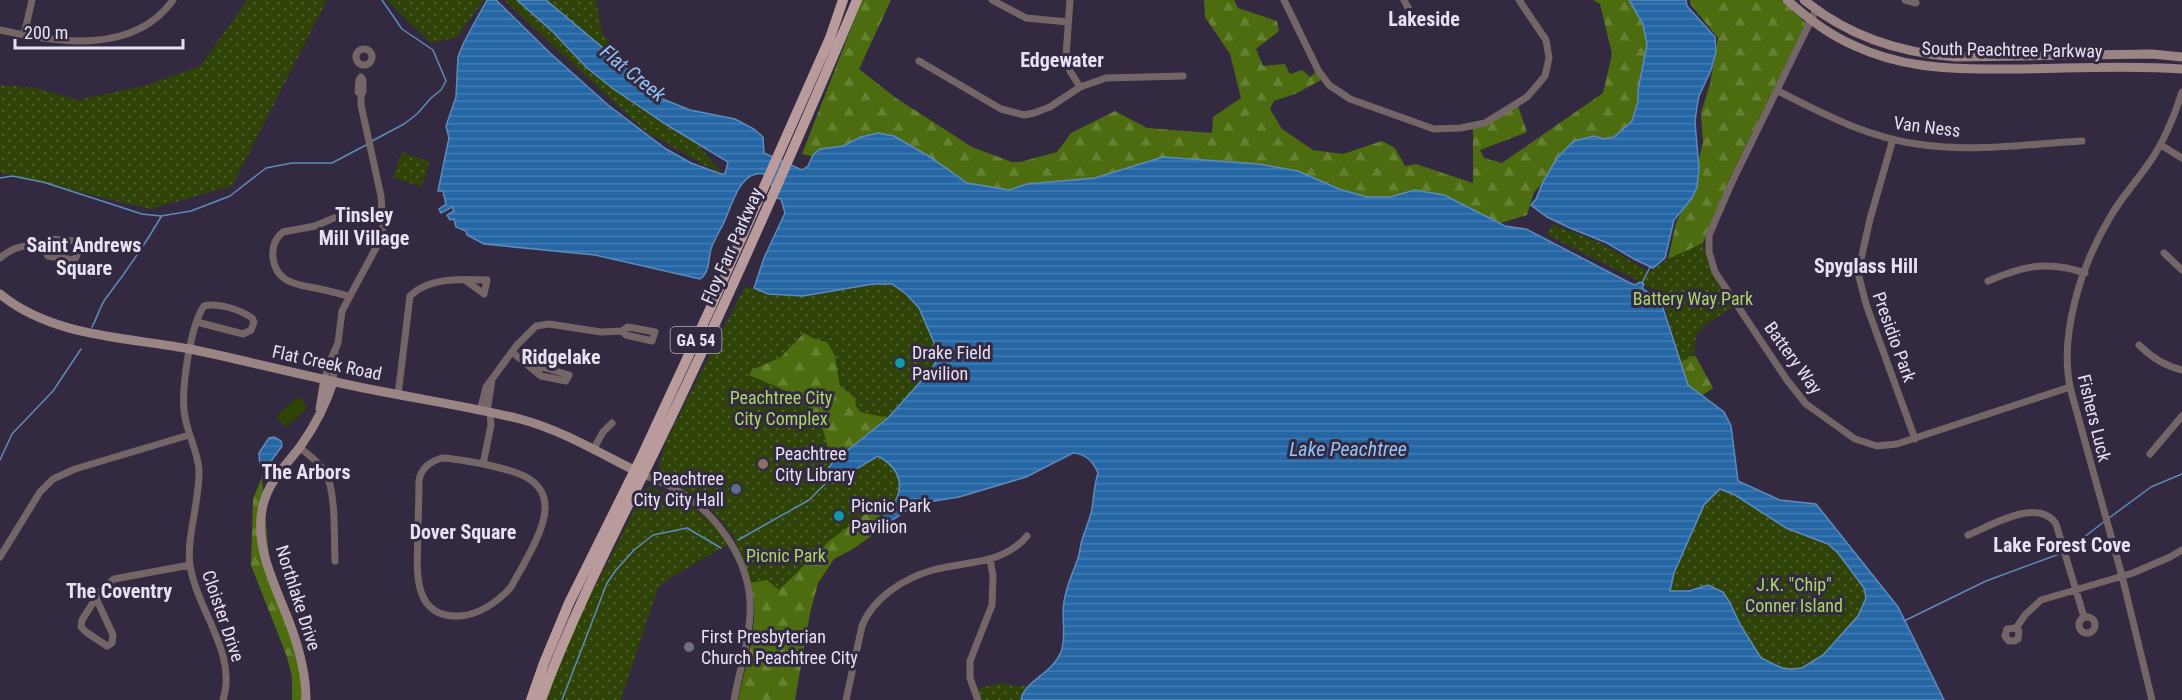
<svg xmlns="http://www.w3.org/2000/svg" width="2182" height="700" viewBox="0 0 2182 700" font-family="'Roboto Condensed',sans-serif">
	<defs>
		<pattern id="grass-dots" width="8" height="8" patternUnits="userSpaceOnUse" patternTransform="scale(1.5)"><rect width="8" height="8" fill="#2f4309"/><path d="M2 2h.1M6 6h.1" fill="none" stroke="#4d5e2d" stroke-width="1.8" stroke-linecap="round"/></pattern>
		<pattern id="forest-firs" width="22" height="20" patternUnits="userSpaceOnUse" patternTransform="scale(1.5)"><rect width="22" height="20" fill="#4d6c10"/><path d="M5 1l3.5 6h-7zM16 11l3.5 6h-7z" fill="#678133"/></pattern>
		<pattern id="water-rules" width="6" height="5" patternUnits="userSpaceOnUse" patternTransform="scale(1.5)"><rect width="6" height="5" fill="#2566a5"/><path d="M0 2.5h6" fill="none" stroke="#457cb2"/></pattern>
	</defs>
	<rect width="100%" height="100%" fill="#332a41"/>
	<path fill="url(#grass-dots)" d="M247,0H327L232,186L150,209L0,173V85L36,88L78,100L147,85L200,66Z
		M386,0H484L457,37L431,43Z
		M504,0H596L602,33L663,102L724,176L645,131Z
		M402,152L430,162L421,187L393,177Z
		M1552,224L1603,244L1649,272L1677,253L1703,243C1709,270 1718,284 1733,307L1705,325L1696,335L1694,356L1677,363L1664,297L1643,283L1547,235Z
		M885,283C917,287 927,327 938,352C937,369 893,413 879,426L878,456C908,473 904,496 882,518L888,524L853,549L834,559L818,583L810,613L738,700L753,633L755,599L734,536L711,509L698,498L657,471L667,439L745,286L767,294L803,296Z
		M649,486L688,504L708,520L718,524L730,543L670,578L658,588L621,700H542L579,610L597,583L639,501Z
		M1719,488L1735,495L1786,528L1828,544L1838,553L1864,588L1866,594L1858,616L1823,655L1802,668L1791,669L1782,668L1761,658L1716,588C1702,583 1686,591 1670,591L1674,574L1704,505Z
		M1003,682L1015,686H1027L1022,694L1021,700H978L974,690Z"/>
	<path fill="url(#forest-firs)" d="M862,0H891L859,69L896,98L972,147L1012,162H1020L1057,152L1071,133L1115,111L1147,128L1212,133L1213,117L1241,98L1230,54L1205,17L1204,0H1234L1238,8L1277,21L1279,31L1256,49L1263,66L1285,64L1290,74L1302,70L1310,77L1318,70L1321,80L1295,94L1274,101L1270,109L1282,129L1313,150L1343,154L1382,141L1395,148L1405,166L1416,164L1473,183V129L1518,106L1527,132L1480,150L1484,158L1502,163L1603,93L1612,54L1600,4L1593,0H1638L1660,39L1627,133L1572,152L1534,192L1527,215L1491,226L1001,197L802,154Z
		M1690,0H1781L1806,23L1729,180L1703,243L1668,259L1676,223L1691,192L1703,142L1701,113L1710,84L1718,38L1691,5Z
		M804,333L812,338L827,342L835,356L840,386L855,398L856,406L860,412L888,418L833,462C827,450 827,438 821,426C808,395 778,388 749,375L752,370L781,357Z
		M1694,356L1696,357L1713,388L1694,401L1677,363Z
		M262,477L269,558L294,624L306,700H292V677L287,657L251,565L253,499Z
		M872,509L888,524L853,549L834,559L818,583L810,613L795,700H738C746,663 762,620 750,583L767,580L779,590L829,541Z"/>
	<path fill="#2f4309" d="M297,398H301L307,406L306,410L287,426H284L277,418V415Z"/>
	<path fill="url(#water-rules)" stroke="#5f8bbc" stroke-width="1.5" fill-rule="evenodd" d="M487,0H496L550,53L608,105L666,149L691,163L721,174H725L728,162L667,125L612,88L586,67L553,32L517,0H546L665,100L690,110L735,119L754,129L763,137L764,153L802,170L808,166L813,155L820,149L843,146L861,137L878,133L894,136L930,157L967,183L1009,190L1027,184L1095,178L1163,157L1259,164L1298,171L1339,189L1367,197H1390L1415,190L1444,195L1505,226L1526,229L1630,283L1635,285L1640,282L1644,284L1642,288L1661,302L1688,385L1724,412L1731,426L1738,481L1780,500L1816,504L1898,607L1944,700H1021C1023,682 1052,674 1061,652C1067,636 1061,618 1064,602C1066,586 1073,573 1078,558C1080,552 1080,546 1082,540C1085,530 1090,519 1092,509C1094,496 1094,485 1098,473C1093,461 1086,454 1073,453L1026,477L959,497L916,504L888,523L882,518C904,497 908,473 878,456L833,483L822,482L821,478L833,462L888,418L931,370L938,358V352L919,308L906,294L892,284H873L803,296L768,294L754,288L764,258L785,213L781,199L776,198L773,187L764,174C741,169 732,204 725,220C721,230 714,239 711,249C708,260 710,272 700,279L595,255L484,244L467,235L466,231L456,227L454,219L450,220L447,215L454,211L452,207L441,213L439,209L446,204L443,191H438L449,138L446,126L456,97L458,57L464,42ZM1720,489L1735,495L1786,528L1828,544L1838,553L1864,588L1866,598L1858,616L1823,655L1802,668L1791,669L1782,668L1761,658L1741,626L1729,601L1723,592L1708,585L1689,591H1670L1674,573L1704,505Z
		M1629,0H1686L1687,6L1715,37L1716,52L1711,70L1699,96L1697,106L1695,122L1699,168L1697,187L1692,198L1674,220L1665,258L1653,268L1634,259L1607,243L1570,228L1547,217L1531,205L1536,199L1543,182L1557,158L1574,141L1594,136L1604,139L1614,137L1632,121L1638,102V90L1647,45L1643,24Z
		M274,437L281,441L282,446L266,468L260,465L259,453L269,438Z"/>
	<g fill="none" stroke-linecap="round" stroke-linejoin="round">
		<path stroke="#5f8bbc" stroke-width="1.5" d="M372,141L404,124L417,114L431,98L441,90L446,81L433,50L402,29L382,0
			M0,178L12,176L43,182L142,214L161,216L191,211L230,196L266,168L292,163H332L368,144
			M1642,283L1650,267
			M92,327C97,318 100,306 106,298C126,272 144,246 161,217
			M0,460L12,434L53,391L81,349
			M2109,518L2151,487L2182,474
			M738,540L809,500L827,482
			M2066,551L2105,521
			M1904,621L1986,581L2062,553
			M562,700L607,583L616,570L634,550L653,535L687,528L721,548"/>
		<path stroke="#746666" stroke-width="7" d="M992,0L1026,18L1068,22
			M1070,0L1066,56L1070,71L1080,87
			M1284,0L1318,70L1329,85L1350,99L1434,129L1461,128L1485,123L1527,97L1545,76L1549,58L1546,40L1519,0
			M1404,0L1414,19
			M1905,0L1916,3
			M1816,10L1732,182L1709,235V252L1715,272L1787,380L1806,404L1855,439L1877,446L1897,444L2070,387
			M0,30C57,43 134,55 173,0
			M24,35L32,0
			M356 57a8 8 0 1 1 16 0a8 8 0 1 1-16 0Z
			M919,61L1001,109L1024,115L1034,113L1050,107L1080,87L1106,78L1183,76
			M1778,91C1825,115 1871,139 1924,145C1976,152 2030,144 2082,141
			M1893,139L1870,219L1858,273L1866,304L1915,439
			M2161,145L2182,158
			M334,218L315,226L283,232C275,238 272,248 273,258C276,282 295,284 315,288C326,290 337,293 348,296
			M50,239L74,241C81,246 79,254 74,260L48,256L43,247Z
			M2164,253L2182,270
			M0,258C14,246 26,244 43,247
			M1988,281C2023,266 2048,260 2085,273
			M197,322L243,334L251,330L254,322L252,318C241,310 217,302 204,306C190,326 180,394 185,417C188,435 198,452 199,470C200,500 186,539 190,565C197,611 238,654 223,700
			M2139,345C2151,357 2165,366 2182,370
			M512,352L541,376L566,381L569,375L546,368L531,367
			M325,379L328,366L338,343L342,311L378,244L383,228L381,196L361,105V94L358,92L359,80L361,77L363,80V92L361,94
			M333,382L335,351
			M398,395L410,296C429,277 463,279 487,280L484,294L465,280
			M480,411L486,387L517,345L536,326L549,324L601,332L622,331L628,327L655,332L652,341L626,335L622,331
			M487,412L492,380
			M299,447C309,455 320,463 326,474C336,491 334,540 335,561
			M593,450L603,432L612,423
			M2150,454L2182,416
			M442,458C458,459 473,462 488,465C513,471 547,477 545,510C544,532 522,567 511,587C499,601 479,615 460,616C411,619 417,568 418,536C418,517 419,498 419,480C422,467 430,462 442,458Z
			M483,464L491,425L490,413
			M644,475C655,480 667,484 677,490C719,515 753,564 750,614C749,643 739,672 734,700
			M1968,535C1992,525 2038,497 2056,524L2084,617
			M0,557L40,492L53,479L75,469L189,435
			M96,598L113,635L112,643L107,646L86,632L81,627L82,620Z
			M96,598L103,588L114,579L190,565
			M2079 625a8 8 0 1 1 16 0a8 8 0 1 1-16 0Z
			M2016,628L2019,631L2018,639L2014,641H2009L2005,636L2007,629L2016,628L2025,615L2041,600L2133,573L2170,557L2182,550
			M846,700L862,626C873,598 904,578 933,570C966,561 1003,565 1027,536
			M978,700L970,678V661L992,605L993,576L990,559
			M2152,700L2122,576L2071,391C2058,337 2081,266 2109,219C2120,199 2136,182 2149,163C2164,142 2174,117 2182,92"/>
		<path stroke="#9b8484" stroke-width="9" d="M1787,0C1807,18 1829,35 1855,46C1898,66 1942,69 1989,69C2053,70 2118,64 2182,69
			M1804,0C1848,36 1900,53 1956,57L2152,54L2182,57
			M0,294C52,337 126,337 190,349C239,359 288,372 336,382C397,396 459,404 520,419C562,430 601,454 640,473
			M320,409L325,379
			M306,700C306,674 299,648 290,624C276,587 253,546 263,505C269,481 286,465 300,447C314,427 326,405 333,382"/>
		<path stroke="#b99b9c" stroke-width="10" d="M531,700L544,663L569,603L641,458L711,307L830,38L843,0
			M541,700C578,599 630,504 676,407C740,273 799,137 857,0"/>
	</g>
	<g fill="#0f9aa8" stroke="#332a41" stroke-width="2">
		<circle cx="900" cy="363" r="6"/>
		<circle cx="839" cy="516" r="6"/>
	</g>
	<circle fill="#8d6e63" stroke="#332a41" stroke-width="2" cx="763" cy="464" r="6"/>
	<circle fill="#5c6f8a" stroke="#332a41" stroke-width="2" cx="736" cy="489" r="6"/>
	<circle fill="#6b7280" stroke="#332a41" stroke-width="2" cx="689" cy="647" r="6"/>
	<g text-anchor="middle" stroke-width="6" stroke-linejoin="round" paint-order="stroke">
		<rect fill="#332a41" stroke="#b1abbc" stroke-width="1.5" x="670.5" y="327" width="51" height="26" rx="4.5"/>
		<g font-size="16" font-weight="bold" fill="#e7e2f1">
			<text x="696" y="346">GA 54</text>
		</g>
		<g font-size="18" fill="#e7e2f1" stroke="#332a41">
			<text transform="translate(2012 50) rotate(1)" y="6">South Peachtree Parkway</text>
			<text transform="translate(1927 127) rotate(7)" y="6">Van Ness</text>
			<text transform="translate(732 246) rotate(-66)" y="6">Floy Farr Parkway</text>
			<text transform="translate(1894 337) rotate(70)" y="6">Presidio Park</text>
			<text transform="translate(1793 358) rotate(54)" y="6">Battery Way</text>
			<text transform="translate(327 363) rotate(12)" y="6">Flat Creek Road</text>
			<text transform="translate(2094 418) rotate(76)" y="6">Fishers Luck</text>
			<text transform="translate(298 598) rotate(72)" y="6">Northlake Drive</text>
			<text transform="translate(223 616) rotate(71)" y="6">Cloister Drive</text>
		</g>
		<g font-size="18" fill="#aad766" stroke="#332a41">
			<text x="1693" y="305">Battery Way Park</text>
			<text x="781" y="404">Peachtree City<tspan x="781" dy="21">City Complex</tspan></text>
			<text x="786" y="562">Picnic Park</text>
			<text x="1794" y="591">J.K. "Chip"<tspan x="1794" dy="21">Conner Island</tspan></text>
		</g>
		<g font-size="18" fill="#e7e2f1" stroke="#332a41" text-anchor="start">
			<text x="912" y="359">Drake Field<tspan x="912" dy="21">Pavilion</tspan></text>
			<text x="775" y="460">Peachtree<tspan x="775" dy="21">City Library</tspan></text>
			<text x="724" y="485" text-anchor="end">Peachtree<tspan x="724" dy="21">City City Hall</tspan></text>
			<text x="851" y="512">Picnic Park<tspan x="851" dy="21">Pavilion</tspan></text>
			<text x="701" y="643">First Presbyterian<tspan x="701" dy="21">Church Peachtree City</tspan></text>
		</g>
		<g font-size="20" font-weight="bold" fill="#e7e2f1" stroke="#332a41">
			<text x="1424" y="26">Lakeside</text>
			<text x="1062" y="67">Edgewater</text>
			<text x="364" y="222">Tinsley<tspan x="364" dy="23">Mill Village</tspan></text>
			<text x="84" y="252">Saint Andrews<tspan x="84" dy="23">Square</tspan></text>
			<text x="1866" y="273">Spyglass Hill</text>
			<text x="561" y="364">Ridgelake</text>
			<text x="306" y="479">The Arbors</text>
			<text x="463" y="539">Dover Square</text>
			<text x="2062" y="552">Lake Forest Cove</text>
			<text x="119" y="598">The Coventry</text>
		</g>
		<g font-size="20" font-style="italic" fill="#92c2f6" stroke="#332a41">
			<text transform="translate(633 73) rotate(39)" y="7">Flat Creek</text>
			<text x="1348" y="456">Lake Peachtree</text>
		</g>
	</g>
	<path d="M15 39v9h168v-9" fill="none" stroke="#e7e2f1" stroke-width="3"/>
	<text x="24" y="39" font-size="18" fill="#e7e2f1" stroke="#332a41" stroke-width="4.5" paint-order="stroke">200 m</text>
</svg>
